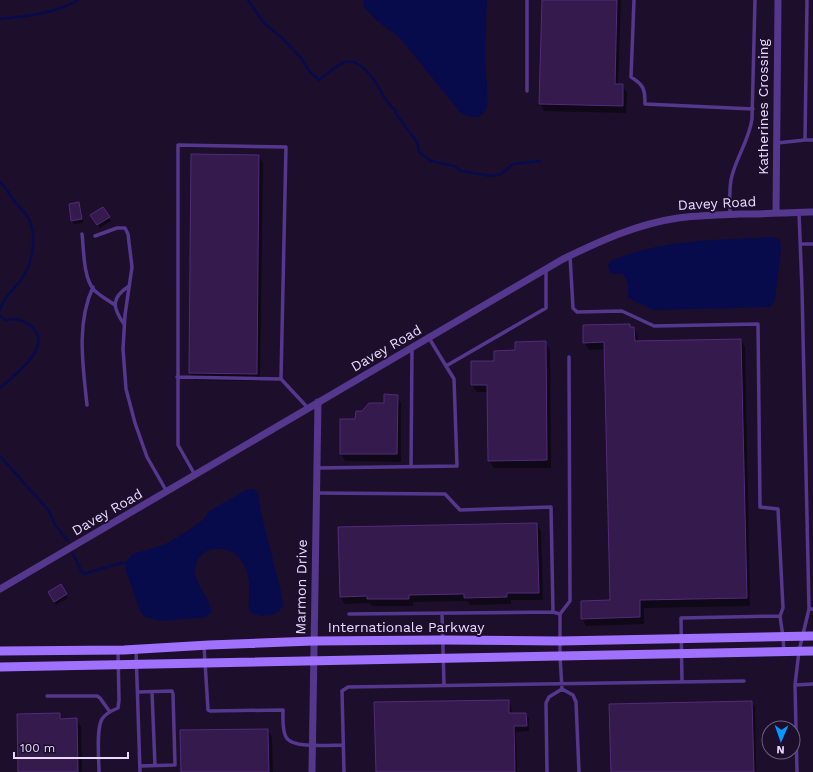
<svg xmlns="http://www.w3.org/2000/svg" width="813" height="772" viewBox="0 0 813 772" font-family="'Work Sans',sans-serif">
	<rect width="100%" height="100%" fill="#1d0f2b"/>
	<path fill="#070b4c" d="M363,0H487C486,29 484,58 487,87C487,94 489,103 486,109C480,121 469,118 460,112L399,37L376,20L364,7Z
		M772,237L780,240L781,249L775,300L770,307L653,310L628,298V283L623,274L610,273L608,265L611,261C661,239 718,240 772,237Z
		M248,489H254L258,494L262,517L281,592L283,605L279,611L272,615L262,616L253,614L249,610C248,601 250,591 249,582C247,563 235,546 213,549C205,550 198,557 196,564C191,585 212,596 211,613L206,617L198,618L161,621L145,617L140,611L125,568L128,559L133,554L164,545L186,532L204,519L208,512Z"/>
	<path fill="#0007" d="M543,0H621L618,85H622L627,93L626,113L544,111L540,103Z
		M259,156L263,163L260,381L194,380L190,373Z
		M79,203L81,207L83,223L74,224L72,221L70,205Z
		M103,208L111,221L100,228L92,215Z
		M630,325L631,328H634L638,336V342L741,340L745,347L750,606L644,608V624L586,626L582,618L611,601L605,349L589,350L584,342Z
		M545,342L550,350L551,468H494L489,461L488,392H477L472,385L495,362L516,351Z
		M397,396L401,403V462L345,461L341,453L356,420L363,412L385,404Z
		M537,524L541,531L543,600H511V604L470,605L468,601L413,602V606H372L370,603L345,604L340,596Z
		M60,586L68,598L56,605L49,592Z
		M508,701L511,706L512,714H526L529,719V731L516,732L517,772H377Z
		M752,702L755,707L756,772H612Z
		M59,714L63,720L76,719L81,727L82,772H19Z
		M268,730L272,737L273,772H182Z"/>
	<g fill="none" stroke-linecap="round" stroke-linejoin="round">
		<path stroke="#070b4c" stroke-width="2.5" d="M248,0L264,23L283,39L301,58L309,71L319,80C327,74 336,65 345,62C362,57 378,85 384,97C387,102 392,107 396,111V114L417,142L419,152L431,161L454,166L461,171L491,176L501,174L513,164L540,161
			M0,19C26,16 55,14 78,0
			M0,182C6,188 10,195 15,202C20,208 27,214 30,221C37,240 32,265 21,280C14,289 2,299 0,310
			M0,316L5,320C15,318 24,320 32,327C54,347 14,375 0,388
			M0,456L49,511L55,525L68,541
			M73,554L83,574L121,563H126"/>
	</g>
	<path fill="#341a4d" stroke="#532b7b" d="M542,0H617L615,84H623V106L539,104Z
		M191,154L259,155L257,374L189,373Z
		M79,202L82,219L71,221L69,204Z
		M103,207L110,217L97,225L90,215Z
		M630,324V327H634L635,341L741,339L747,598L640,600V617L581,619V601L610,600L604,342L583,343V325Z
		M546,341L547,460L488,461L487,385H471V361H494V351L515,350V342Z
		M384,394L398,395L397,454H340V419H355L356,411H362L369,403H384Z
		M537,523L539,593H507V597L464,598V594L409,595V599H367V596L340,597L338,527Z
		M61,584L67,594L54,602L48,592Z
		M509,700V713H526L527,726H514L515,772H376L374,702Z
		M752,701L754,772H611L609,704Z
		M60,713V719L77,718L78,772H18L17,714Z
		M268,729L269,772H181L180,730Z"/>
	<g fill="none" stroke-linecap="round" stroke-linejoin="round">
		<path stroke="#55378d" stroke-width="3.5" d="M634,0L631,77C644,85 645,89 645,104L753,109
			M527,91V0
			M805,140H813
			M777,143L805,140L807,0
			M799,213L802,289L809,609
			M730,214C730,203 729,192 731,180C735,159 749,141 752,119L755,0
			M82,234C84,250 83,277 94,290C100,296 108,300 115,305
			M95,236L117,228H125L128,234L132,267L125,315L123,349L126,389L135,423L147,457L167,492
			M800,244H813
			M570,256L573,308L577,312L622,311L654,326L758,324L760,507L778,509L783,608L780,616L783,637L784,652
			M124,324C112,307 111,298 129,286
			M429,338L446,366
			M177,377L281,379
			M87,405C83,366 76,324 93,287
			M411,467L412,348
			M317,468L457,466L454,379L446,366L546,308V270
			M195,475L178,445V145L286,147L281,379L308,408
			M316,493L445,494L460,510L551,507L553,612
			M813,609H809L799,651L795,685L813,684
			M442,613L444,685
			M349,614L553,612L560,614
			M204,646L208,710L210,711L283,710C283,718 282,730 286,737C292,749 331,745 343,745
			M136,650L140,772
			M682,682L681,618L780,616
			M795,685L797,772
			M562,689L560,656V614L570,601L569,357
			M562,689L573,695L576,702L579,772
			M138,692L172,691L173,694L175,765L140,766
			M152,692L155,766
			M47,696H97L100,698L110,712
			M99,772C99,759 96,729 102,719C105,714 113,710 118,708L119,700L118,651
			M344,772L342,691L348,687L744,681
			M547,772L546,703L549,697L562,689"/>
		<path stroke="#55378d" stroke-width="7" d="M776,213L778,0
			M0,589L563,259C600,241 637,224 678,218C698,215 719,215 739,214C764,214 788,213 813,212
			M312,772L318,402"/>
		<path stroke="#a070ff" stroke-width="9" d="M0,651L124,650L209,645L313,641L442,640L560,641L813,636
			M0,667L813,651"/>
	</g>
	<g text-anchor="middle" stroke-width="4" stroke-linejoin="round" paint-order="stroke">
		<g font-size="14" fill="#e9d9ff" stroke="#1d0f2b">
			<text transform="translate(763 107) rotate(-90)" y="5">Katherines Crossing</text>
			<text transform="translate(717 203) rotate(-3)" y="5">Davey Road</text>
			<text transform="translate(386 348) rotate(-30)" y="5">Davey Road</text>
			<text transform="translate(107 512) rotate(-30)" y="5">Davey Road</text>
			<text transform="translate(301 587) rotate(-89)" y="5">Marmon Drive</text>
			<text x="406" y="632">Internationale Parkway</text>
		</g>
	</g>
	<g transform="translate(781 740) rotate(182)"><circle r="19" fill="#1d0f2b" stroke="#6f6080"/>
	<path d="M0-3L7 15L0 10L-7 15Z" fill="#0599ff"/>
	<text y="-6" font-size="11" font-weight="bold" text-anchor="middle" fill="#e9d9ff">N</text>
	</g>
	<path d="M14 752v6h114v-6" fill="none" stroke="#e9d9ff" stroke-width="2"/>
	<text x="20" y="752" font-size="12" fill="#e9d9ff" stroke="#1d0f2b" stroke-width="3" paint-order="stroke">100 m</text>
</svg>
